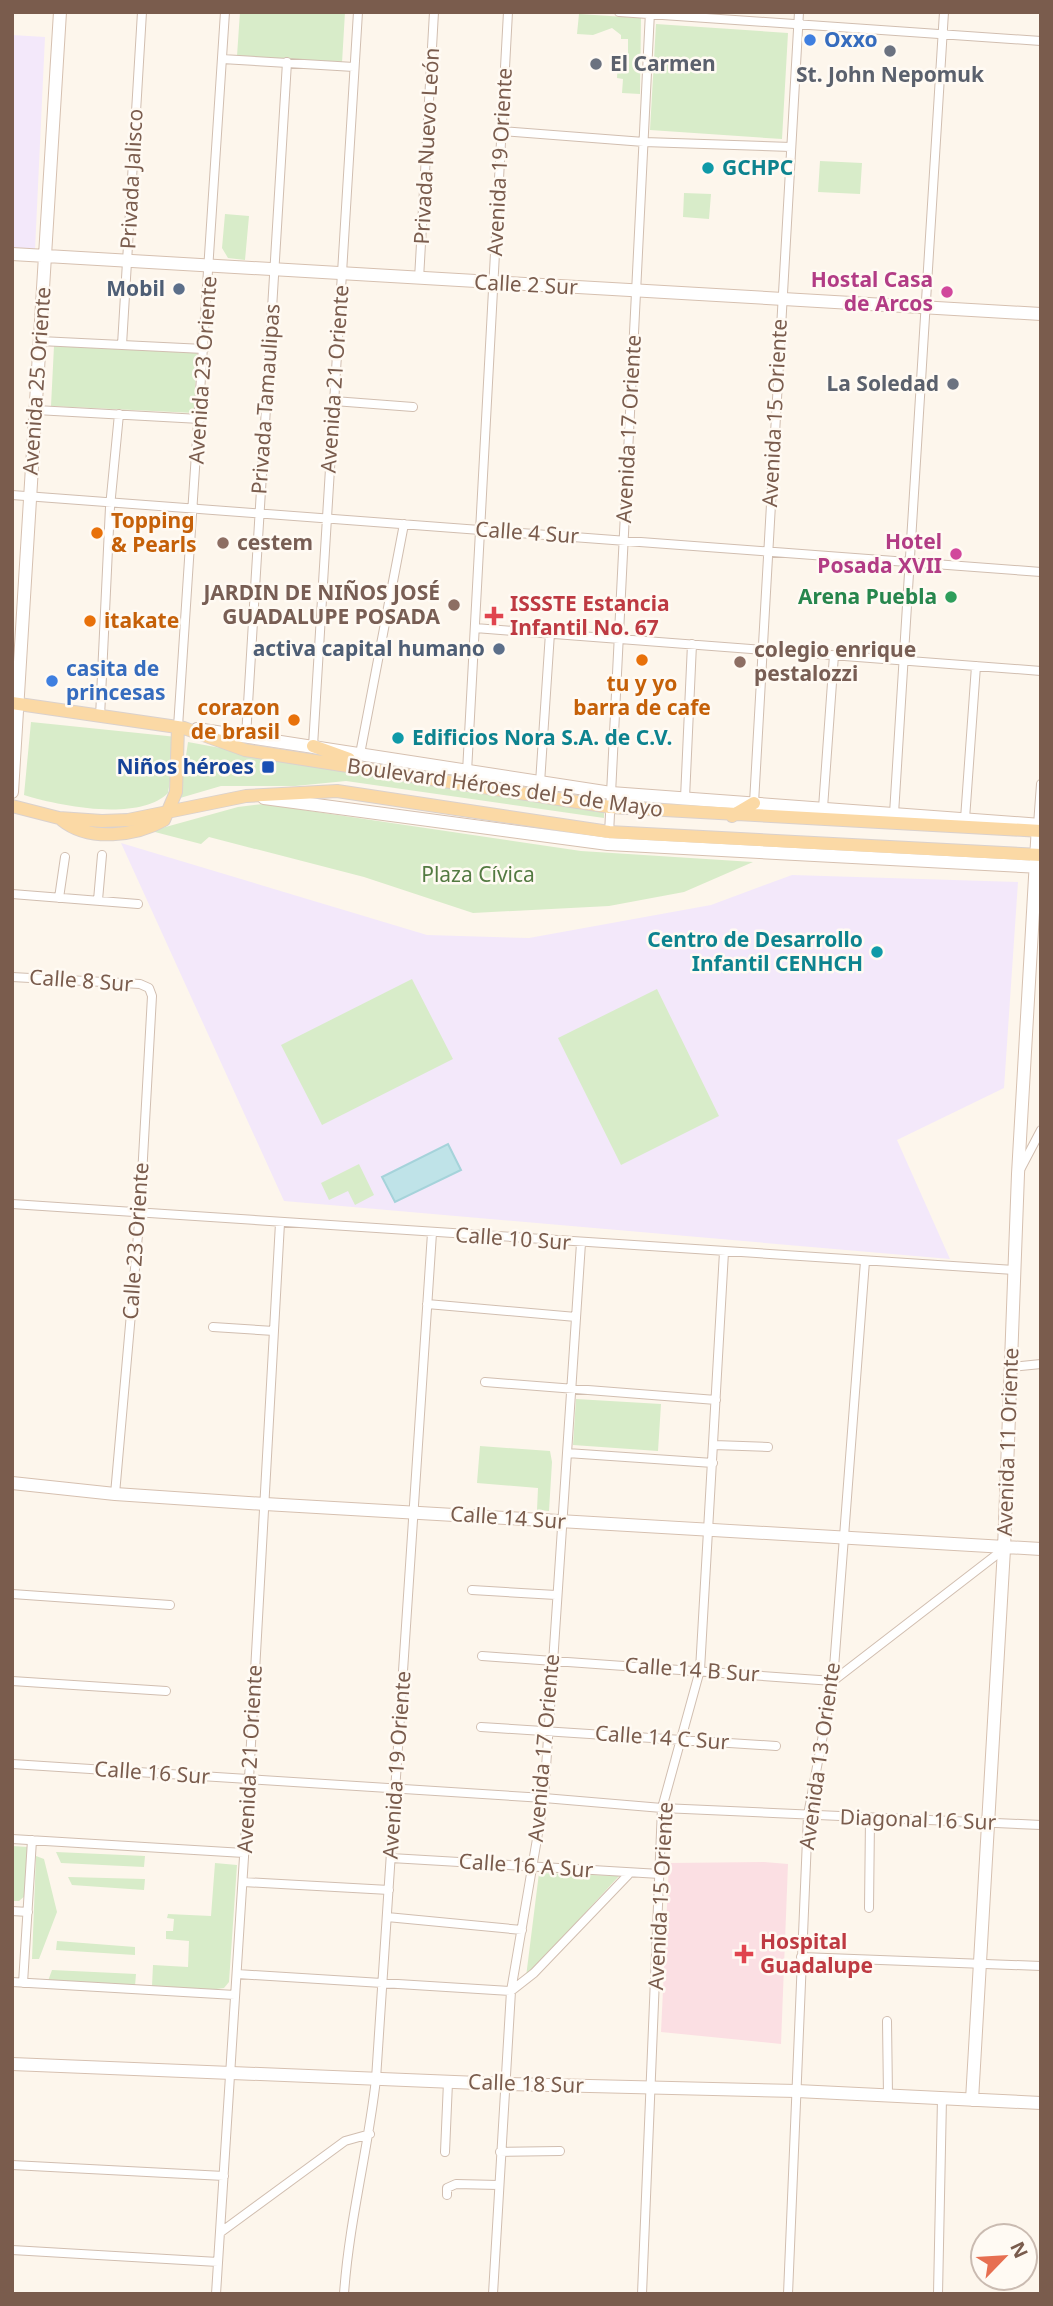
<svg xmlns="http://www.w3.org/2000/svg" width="1053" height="2306" viewBox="0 0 1053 2306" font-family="'Noto Sans',sans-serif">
	<rect width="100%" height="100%" fill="#fdf6ec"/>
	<path fill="#f3e8fa" d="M12,35L45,37L35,250L12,248Z
		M121,843L427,935L529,938L711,905L792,875L1018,882L1004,1088L897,1140L950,1259L284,1201Z"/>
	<path fill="#fbdfe3" d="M764,1862L788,1864L781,2044L661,2032L669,1863Z"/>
	<path fill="#d8ecc9" d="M240,12H345L342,63L237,56Z
		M579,14L641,18L640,94L622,93L623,79L617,78L618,57H628V39H621V35L612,28L593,35L577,34Z
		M656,24L788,33L782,139L650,130Z
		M820,161L862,163L860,194L818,192Z
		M684,193L711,194L709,219L683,217Z
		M225,214L249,216L245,260L228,258L222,248Z
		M54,346L197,353L194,413L51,406Z
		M31,722L177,737L168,793C139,822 59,806 24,795Z
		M188,742L399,781L604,811V818L346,781L295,786H221L180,798Z
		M263,804L581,851L753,862L684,892L609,906L473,913L364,877L209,837L201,844L151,831L238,807Z
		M412,979L453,1059L322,1125L281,1045Z
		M657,989L719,1116L621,1165L558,1038Z
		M359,1164L374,1195L355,1205L348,1191L329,1200L321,1183Z
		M576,1399L661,1404L658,1451L573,1445Z
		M480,1446L550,1451L552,1462L549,1511L537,1510L538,1488L477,1483Z
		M12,1846L28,1847L26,1895L19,1901H12Z
		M56,1852L145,1856L144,1867L61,1863Z
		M36,1856L44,1859L57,1912L39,1959H32Z
		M215,1863L237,1865L229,1982L224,1988L209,1990L152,1986L153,1965L188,1967L189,1941L166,1939V1931H173L174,1919L167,1918L168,1914L211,1916Z
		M539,1873L619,1876L526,1977Z
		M68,1877L145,1879L144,1890L72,1885Z
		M57,1941L135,1947V1955L56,1950Z
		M52,1970L136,1974L135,1986L48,1981Z"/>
	<path fill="#bfe3e8" stroke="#a5d3da" stroke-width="2" d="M448,1144L461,1170L395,1202L382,1177Z"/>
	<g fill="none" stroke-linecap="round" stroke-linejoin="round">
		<g stroke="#d1beb0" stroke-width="10">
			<path id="street" d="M619,12L1041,41
				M222,59L354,67
				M502,131L644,142L791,147
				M419,279L434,12
				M40,341L204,349
				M122,345L142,12
				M334,401L413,407
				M36,410L200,419
				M12,495L1041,572
				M475,628L1041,671
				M100,717L110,507L119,414
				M178,727L225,12
				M246,737L287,62
				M313,746L358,12
				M360,754L404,524
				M467,772L508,12
				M540,783L550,633
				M685,798L692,644
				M754,803L799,12
				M823,808L834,655
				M894,814L944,12
				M965,819L976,666
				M1038,825L1041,784
				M609,834L650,12
				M12,894L138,904
				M59,898L65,857
				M98,900L102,855
				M12,977L140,984L149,988L152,996L140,1212L115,1494
				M1021,1168L1041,1130
				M12,1204L1014,1270
				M427,1304L576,1317
				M213,1327L274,1331
				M1012,1367L1041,1364
				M485,1382L716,1400
				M714,1445L768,1447
				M567,1453L713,1463
				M472,1590L556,1595
				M12,1594L170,1605
				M482,1656L833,1681L1004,1549
				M12,1681L166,1691
				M481,1727L776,1746
				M12,1764L544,1798L662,1808L1041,1825
				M12,1839L244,1853
				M391,1858L660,1874
				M243,1882L389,1890
				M869,1908L870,1819
				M12,1911L28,1912
				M387,1917L522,1930
				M801,1957L1041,1966
				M237,1974L511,1991L534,1973L628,1875
				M12,1982L235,1995
				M23,1983L32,1840
				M887,2021L888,2095
				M445,2152L448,2082
				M500,2152L560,2151
				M12,2165L224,2176
				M447,2195V2188L456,2184L498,2185
				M221,2232L345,2141L370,2134
				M12,2250L218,2262
				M216,2294L249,1779L280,1223
				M344,2294C349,2221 368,2151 376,2079L432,1233
				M493,2294L511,1991L544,1798L581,1243
				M642,2294L662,1808L700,1670L724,1252
				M788,2294L808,1815L833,1681L865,1261
				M938,2294L942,2098"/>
		</g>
		<g stroke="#d6c0b0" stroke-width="14">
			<path id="secondary" d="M12,254L1041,314
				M197,729L611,793L1041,825
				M12,792L60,12
				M264,798L608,844L1041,867
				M12,1483L115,1494L265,1504L1041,1549
				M12,2064L503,2084L797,2091L1041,2103
				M972,2100L1004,1549L1018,1174L1038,825"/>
		</g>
		<g stroke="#dad1cd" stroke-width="14">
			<path id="primary" d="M12,703L184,728L245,750L610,807L1041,831
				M313,746L349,759
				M12,806L59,818L102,821L128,820L246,796L337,791L609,832L1041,855
				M732,816L754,803
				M62,820C89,842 136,836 164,820L176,792L178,727"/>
		</g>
		<use href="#street" stroke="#fff" stroke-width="8"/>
		<use href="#secondary" stroke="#fff" stroke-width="12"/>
		<use href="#primary" stroke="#fbd9a5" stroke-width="12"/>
	</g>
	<g fill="#3f7fe0" stroke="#fffaf3" stroke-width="2.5">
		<circle cx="810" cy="40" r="7"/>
		<circle cx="52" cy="681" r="7"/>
	</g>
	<g fill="#6b7280" stroke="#fffaf3" stroke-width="2.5">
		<circle cx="890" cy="51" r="7"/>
		<circle cx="596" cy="64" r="7"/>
		<circle cx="953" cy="384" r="7"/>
	</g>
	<g fill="#0f9aa8" stroke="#fffaf3" stroke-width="2.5">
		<circle cx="708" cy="168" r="7"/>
		<circle cx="398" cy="738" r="7"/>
		<circle cx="877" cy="952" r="7"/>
	</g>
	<g fill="#5c6f8a" stroke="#fffaf3" stroke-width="2.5">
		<circle cx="179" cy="289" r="7"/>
		<circle cx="499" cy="649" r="7"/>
	</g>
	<g fill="#d1479c" stroke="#fffaf3" stroke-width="2.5">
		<circle cx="947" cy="292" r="7"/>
		<circle cx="956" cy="554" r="7"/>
	</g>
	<g fill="#e8710a" stroke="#fffaf3" stroke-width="2.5">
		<circle cx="97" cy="533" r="7"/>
		<circle cx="90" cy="621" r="7"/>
		<circle cx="642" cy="660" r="7"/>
		<circle cx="294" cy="720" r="7"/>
	</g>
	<g fill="#8d6e63" stroke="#fffaf3" stroke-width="2.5">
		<circle cx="223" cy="543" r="7"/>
		<circle cx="454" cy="605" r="7"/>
		<circle cx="740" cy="662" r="7"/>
	</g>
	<circle fill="#2e9e5b" stroke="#fffaf3" stroke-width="2.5" cx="951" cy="597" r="7"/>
	<g fill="#e0444e" stroke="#fffaf3" stroke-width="2.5">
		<path d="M490.5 605.5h7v7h7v7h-7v7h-7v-7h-7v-7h7z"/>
		<path d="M740.5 1943.5h7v7h7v7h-7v7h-7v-7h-7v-7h7z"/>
	</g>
	<rect fill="#1a4fb4" stroke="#fffaf3" stroke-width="2.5" x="261" y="760" width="14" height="14" rx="3.5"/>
	<g text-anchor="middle" stroke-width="5" stroke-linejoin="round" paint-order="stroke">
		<g font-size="21" font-weight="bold" fill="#366cbe" stroke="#fffaf3" text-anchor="start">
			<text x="824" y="47">Oxxo</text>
			<text x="66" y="676">casita de<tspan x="66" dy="24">princesas</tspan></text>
		</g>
		<g font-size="21" font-weight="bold" fill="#5b616d" stroke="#fffaf3" text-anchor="start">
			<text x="610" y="71">El Carmen</text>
			<text x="890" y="82" text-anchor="middle">St. John Nepomuk</text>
			<text x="939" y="391" text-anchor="end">La Soledad</text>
		</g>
		<g font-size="21" fill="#7a5c4d" stroke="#fffaf3">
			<text transform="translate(427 146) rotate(-87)" y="7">Privada Nuevo León</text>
			<text transform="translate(500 162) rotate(-87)" y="7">Avenida 19 Oriente</text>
			<text transform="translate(132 179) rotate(-87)" y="7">Privada Jalisco</text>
			<text transform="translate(526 285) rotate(3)" y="7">Calle 2 Sur</text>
			<text transform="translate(203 370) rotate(-86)" y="7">Avenida 23 Oriente</text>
			<text transform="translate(335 379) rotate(-86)" y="7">Avenida 21 Oriente</text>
			<text transform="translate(37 381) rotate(-86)" y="7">Avenida 25 Oriente</text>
			<text transform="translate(266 399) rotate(-86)" y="7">Privada Tamaulipas</text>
			<text transform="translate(775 413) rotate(-87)" y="7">Avenida 15 Oriente</text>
			<text transform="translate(629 429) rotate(-87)" y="7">Avenida 17 Oriente</text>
			<text transform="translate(527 533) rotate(4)" y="7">Calle 4 Sur</text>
			<text transform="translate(505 788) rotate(8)" y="7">Boulevard Héroes del 5 de Mayo</text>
			<text transform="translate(81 981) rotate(4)" y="7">Calle 8 Sur</text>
			<text transform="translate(513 1239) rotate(4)" y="7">Calle 10 Sur</text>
			<text transform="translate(136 1241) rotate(-86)" y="7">Calle 23 Oriente</text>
			<text transform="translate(1008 1442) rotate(-88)" y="7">Avenida 11 Oriente</text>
			<text transform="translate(508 1518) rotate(4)" y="7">Calle 14 Sur</text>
			<text transform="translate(692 1670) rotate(4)" y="7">Calle 14 B Sur</text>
			<text transform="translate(662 1738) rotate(4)" y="7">Calle 14 C Sur</text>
			<text transform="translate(544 1748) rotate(-85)" y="7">Avenida 17 Oriente</text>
			<text transform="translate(820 1756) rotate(-82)" y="7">Avenida 13 Oriente</text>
			<text transform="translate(250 1759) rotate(-87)" y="7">Avenida 21 Oriente</text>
			<text transform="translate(397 1765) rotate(-86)" y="7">Avenida 19 Oriente</text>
			<text transform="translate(152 1773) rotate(4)" y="7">Calle 16 Sur</text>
			<text transform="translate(918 1820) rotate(2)" y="7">Diagonal 16 Sur</text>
			<text transform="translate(526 1866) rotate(4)" y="7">Calle 16 A Sur</text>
			<text transform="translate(661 1896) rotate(-87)" y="7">Avenida 15 Oriente</text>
			<text transform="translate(526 2084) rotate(2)" y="7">Calle 18 Sur</text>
		</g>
		<g font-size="21" font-weight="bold" fill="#0d838f" stroke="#fffaf3" text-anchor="start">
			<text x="722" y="175">GCHPC</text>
			<text x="412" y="745">Edificios Nora S.A. de C.V.</text>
			<text x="863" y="947" text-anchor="end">Centro de Desarrollo<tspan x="863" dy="24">Infantil CENHCH</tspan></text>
		</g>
		<g font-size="21" font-weight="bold" fill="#b23c85" stroke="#fffaf3" text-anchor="end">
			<text x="933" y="287">Hostal Casa<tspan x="933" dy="24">de Arcos</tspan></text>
			<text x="942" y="549">Hotel<tspan x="942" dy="24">Posada XVII</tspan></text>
		</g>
		<g font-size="21" font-weight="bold" fill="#4e5e75" stroke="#fffaf3" text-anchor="end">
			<text x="165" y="296">Mobil</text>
			<text x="485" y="656">activa capital humano</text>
		</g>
		<g font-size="21" font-weight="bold" fill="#c56008" stroke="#fffaf3" text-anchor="start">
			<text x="111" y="528">Topping<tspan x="111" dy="24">&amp; Pearls</tspan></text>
			<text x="104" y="628">itakate</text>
			<text x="642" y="691" text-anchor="middle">tu y yo<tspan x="642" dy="24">barra de cafe</tspan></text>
			<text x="280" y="715" text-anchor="end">corazon<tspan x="280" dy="24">de brasil</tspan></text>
		</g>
		<g font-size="21" font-weight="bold" fill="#785e54" stroke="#fffaf3" text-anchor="start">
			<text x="237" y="550">cestem</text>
			<text x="440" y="600" text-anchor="end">JARDIN DE NIÑOS JOSÉ<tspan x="440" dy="24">GUADALUPE POSADA</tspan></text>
			<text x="754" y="657">colegio enrique<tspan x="754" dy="24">pestalozzi</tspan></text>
		</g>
		<g font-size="21" font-weight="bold" fill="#27864d" stroke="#fffaf3" text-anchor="end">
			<text x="937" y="604">Arena Puebla</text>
		</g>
		<g font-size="21" font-weight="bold" fill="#be3a42" stroke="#fffaf3" text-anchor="start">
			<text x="510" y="611">ISSSTE Estancia<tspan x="510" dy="24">Infantil No. 67</tspan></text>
			<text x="760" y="1949">Hospital<tspan x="760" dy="24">Guadalupe</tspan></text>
		</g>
		<g font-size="21" font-weight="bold" fill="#164399" stroke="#fffaf3" text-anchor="end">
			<text x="254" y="774">Niños héroes</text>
		</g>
		<g font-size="21" fill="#537a41" stroke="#fffaf3">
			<text x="478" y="882">Plaza Cívica</text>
		</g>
	</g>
	<rect width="1053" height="2306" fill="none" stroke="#7a5c4d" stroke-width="28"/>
	<g transform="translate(1004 2257) rotate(65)"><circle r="33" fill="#fffaf3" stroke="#cabbb1" stroke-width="2"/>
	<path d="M0-5L12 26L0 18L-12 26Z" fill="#e76f51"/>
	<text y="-10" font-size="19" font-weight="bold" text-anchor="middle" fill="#7a5c4d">N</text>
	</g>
</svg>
